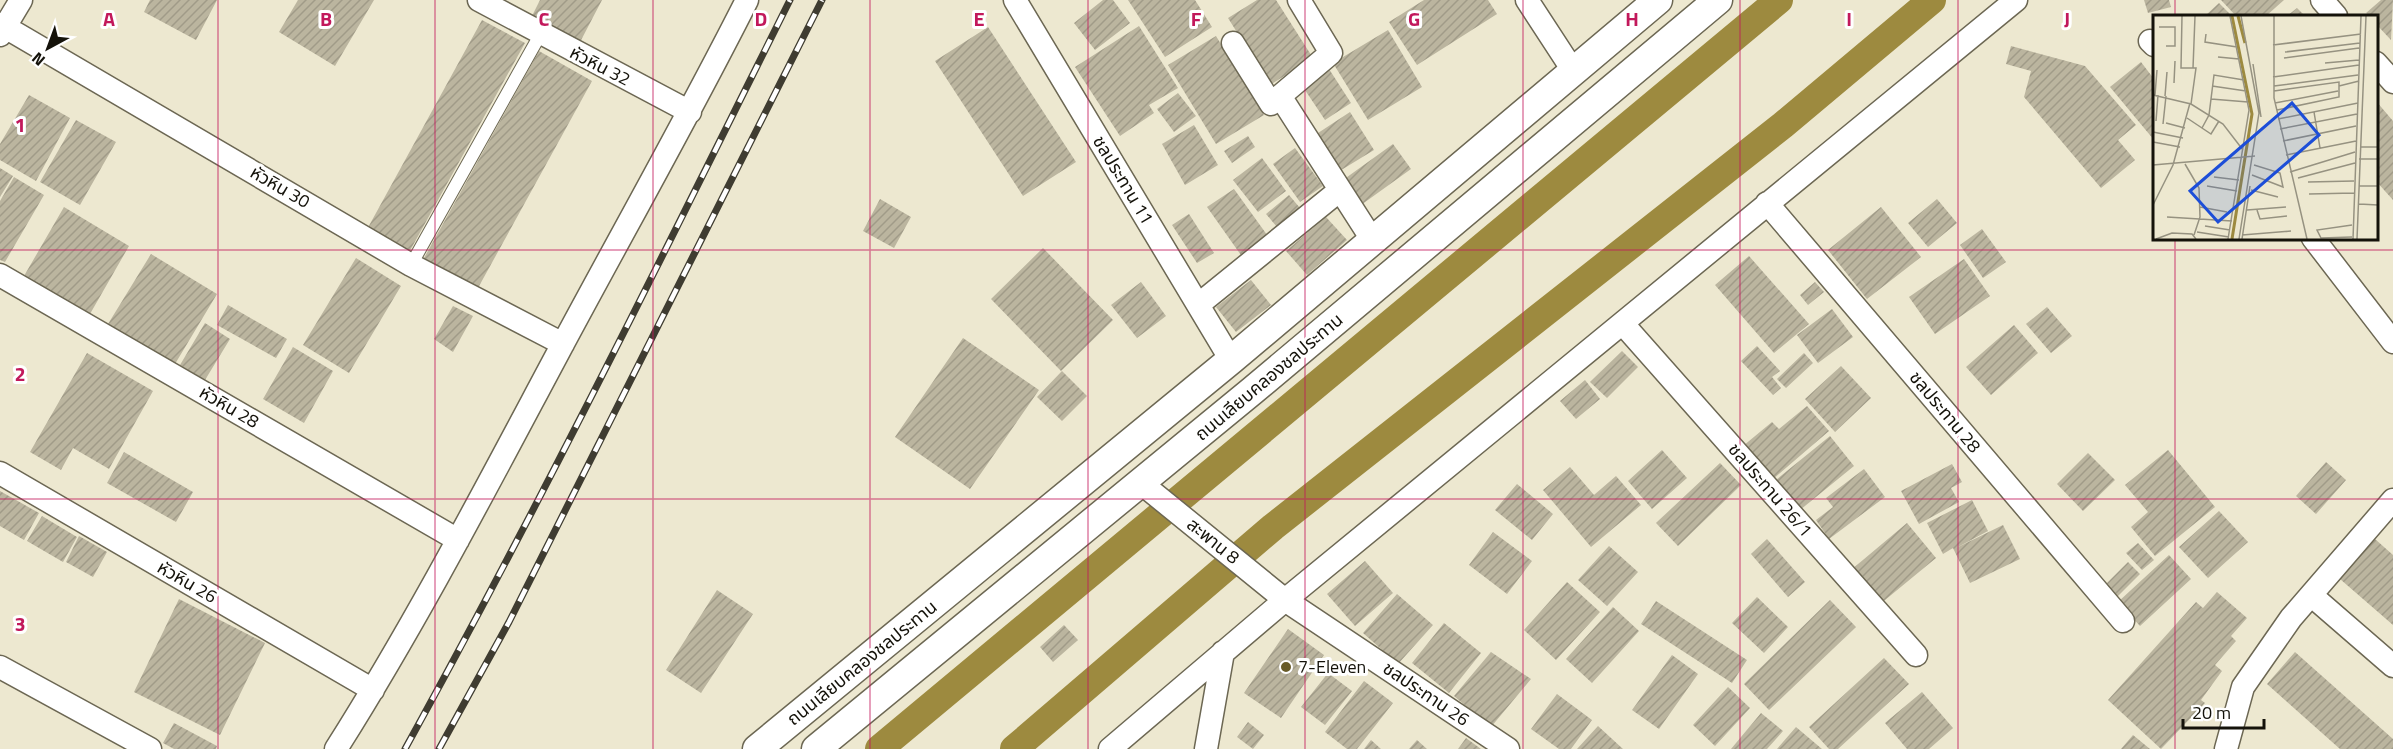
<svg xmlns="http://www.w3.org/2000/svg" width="2393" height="749" viewBox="0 0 2393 749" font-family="'Titillium Web','Noto Sans Thai',sans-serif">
	<defs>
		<pattern id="building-hatch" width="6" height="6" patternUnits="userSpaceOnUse" patternTransform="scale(1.5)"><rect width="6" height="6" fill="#bbb59f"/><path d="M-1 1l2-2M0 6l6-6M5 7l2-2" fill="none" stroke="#a09b88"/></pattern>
	</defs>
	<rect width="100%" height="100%" fill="#ede8d0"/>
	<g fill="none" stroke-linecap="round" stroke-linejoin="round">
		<path stroke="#9d8a3f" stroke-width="28" d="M879,749L1779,0
			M1014,749L1273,527L1783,125L1932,0"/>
	</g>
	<path fill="url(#building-hatch)" d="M150,0H217L196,40L144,12Z
		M298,0H374L335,66L279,32Z
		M540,0H602L578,46L529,22Z
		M1103,0H1113L1130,23L1095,50L1074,23Z
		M1128,0H1195L1212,27L1165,57Z
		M1257,0H1276L1313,58L1270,85L1228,18Z
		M1424,0H1488L1497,14L1417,65L1389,22Z
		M2144,0H2169L2171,7L2148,13Z
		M2221,0H2284L2266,16H2236Z
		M2381,0H2393L2391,40L2376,24V16H2370L2366,13Z
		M2219,3L2232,16L2206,15Z
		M2297,8L2305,16H2287Z
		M482,20L525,43L407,256L365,233Z
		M1139,26L1178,88L1149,105L1154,113L1120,136L1075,67Z
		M988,27L1076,162L1023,196L935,61Z
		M1388,30L1422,87L1368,120L1333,63Z
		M1216,36L1264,115L1216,144L1168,65Z
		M2011,46L2085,66L2136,125L2118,140L2135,160L2101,188L2024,97L2031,71L2006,64Z
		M539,51L592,81L478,288L424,258Z
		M2141,62L2154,79V140L2110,87Z
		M1329,69L1351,103L1325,120L1303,87Z
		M1178,93L1196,116L1174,132L1157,109Z
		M29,95L70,118L36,181L0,160V144Z
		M2376,101L2393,121V200L2376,181Z
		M1350,112L1374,150L1338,172L1315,135Z
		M76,120L116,142L80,205L40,182Z
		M1194,125L1218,165L1185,185L1162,144Z
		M1248,136L1255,147L1232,163L1224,151Z
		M1393,144L1411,169L1361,205L1343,180Z
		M1295,148L1323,186L1300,202L1273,164Z
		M1262,158L1286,191L1258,212L1233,180Z
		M0,168L13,176L0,197Z
		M14,177L44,195L5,262L0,260V201Z
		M1234,189L1270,239L1243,258L1207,207Z
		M1289,195L1300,208L1277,227L1266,214Z
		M880,199L911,217L894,248L863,231Z
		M1937,199L1957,223L1928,247L1908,223Z
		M64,207L129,246L90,314L24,276Z
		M1881,207L1921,257L1867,299L1828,250Z
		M1189,214L1214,253L1197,263L1172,225Z
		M1326,217L1347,240L1307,275L1286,251Z
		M1982,229L2006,262L1983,278L1960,245Z
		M1043,248L1113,320L1061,371L991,299Z
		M151,254L217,294L175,364L108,324Z
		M1749,256L1809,324L1774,353L1715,285Z
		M356,258L401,286L349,373L303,345Z
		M1964,259L1990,296L1935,334L1909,297Z
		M1251,280L1271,305L1236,332L1216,307Z
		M1141,282L1166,316L1137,338L1111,305Z
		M1815,282L1824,292L1808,305L1800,295Z
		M228,305L287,339L276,358L217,325Z
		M453,306L473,316L453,352L434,339Z
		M2047,307L2072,336L2051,353L2026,324Z
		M1832,309L1853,337L1818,363L1797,335Z
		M205,323L230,339L205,380L180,365Z
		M2014,325L2038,353L1991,395L1966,367Z
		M963,338L1039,390L970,489L895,437Z
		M1757,346L1780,371L1772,377L1781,388L1773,395L1741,361Z
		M293,347L333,371L304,423L263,399Z
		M1622,351L1638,367L1607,398L1590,382Z
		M87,353L153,391L109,469L73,448L61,470L30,452Z
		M1804,353L1813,363L1786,388L1777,379Z
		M1841,366L1871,398L1835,432L1805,399Z
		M1062,371L1087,396L1062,421L1037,397Z
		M1585,380L1600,399L1576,419L1560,401Z
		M1807,406L1829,431L1772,480L1743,446L1772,422L1779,429Z
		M1830,436L1854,466L1800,510L1776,480Z
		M1662,450L1687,478L1652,509L1628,481Z
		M2168,450L2215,507L2155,556L2131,527L2148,512L2125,485Z
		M124,452L193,492L176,522L107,483Z
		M2088,453L2115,480L2083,511L2057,484Z
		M2326,462L2346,480L2316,514L2296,496Z
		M1720,463L1741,485L1678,546L1656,523Z
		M1952,464L1962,482L1951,488L1959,502L1919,524L1901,491Z
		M1570,467L1594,495L1616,476L1641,505L1591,547L1543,490Z
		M1864,469L1885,497L1829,539L1816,520L1833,507L1826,498Z
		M1517,484L1553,514L1532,540L1495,510Z
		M0,491L39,513L24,540L0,526Z
		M1972,500L1988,531L1956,548L2003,525L2020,559L1970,583L1953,548L1943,554L1927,523Z
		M2219,511L2248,542L2208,578L2179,547Z
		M42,516L77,537L63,562L27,541Z
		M1907,523L1936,558L1879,605L1851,570Z
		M1493,532L1532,561L1507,594L1469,565Z
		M79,536L107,552L93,577L66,562Z
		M1767,539L1805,582L1788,597L1751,554Z
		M2375,539L2393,555V625L2340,579Z
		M2138,543L2154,560L2142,570L2126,553Z
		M1609,546L1638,572L1607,606L1578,580Z
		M2169,555L2191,579L2140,626L2118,602Z
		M1365,561L1393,593L1355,626L1327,594Z
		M2128,562L2140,574L2117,597L2105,585Z
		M1567,582L1600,612L1556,660L1524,630Z
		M717,590L753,614L701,693L666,670Z
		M2217,592L2247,618L2231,636L2236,641L2215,665L2222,671L2201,700L2205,703L2161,749L2108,700L2196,602L2203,608Z
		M1397,594L1433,625L1398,664L1363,633Z
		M1757,597L1788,627L1764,653L1732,623Z
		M179,599L265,643L220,735L134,692Z
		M1830,600L1856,627L1769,710L1744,684Z
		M1656,601L1747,660L1732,683L1641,624Z
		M1613,607L1639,631L1592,683L1566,659Z
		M1444,623L1481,653L1449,693L1412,663Z
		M1064,625L1078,640L1053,662L1040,647Z
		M1288,629L1324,655L1281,718L1244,693Z
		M1491,652L1531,679L1491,727L1454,696Z
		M2295,652L2393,739V749H2340L2267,684Z
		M1672,655L1698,674L1659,729L1632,710Z
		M1884,658L1909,684L1838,749H1829L1809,727Z
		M1328,673L1352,691L1325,725L1301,707Z
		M1364,681L1393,703L1357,749H1347L1325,732Z
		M1728,687L1750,708L1715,746L1693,725Z
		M1922,692L1953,728L1929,749H1907L1885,723Z
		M1557,694L1592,720L1571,749H1559L1531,729Z
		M1761,713L1783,731L1767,749H1731Z
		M1248,722L1264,735L1253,749L1237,737Z
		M174,723L217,746L216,749H174L163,743Z
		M1598,726L1623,749H1577Z
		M1796,727L1822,749H1777Z
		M2133,735L2150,749H2121Z
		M1466,738L1481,749H1458Z
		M1371,740L1381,749H1364Z
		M1417,740L1427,749H1409Z"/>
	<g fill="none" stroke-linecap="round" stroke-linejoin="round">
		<g stroke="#6c6753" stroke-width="14">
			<path id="service" d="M411,265L540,35"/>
		</g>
		<g stroke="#6c6753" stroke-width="25">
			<path id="minor" d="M479,0L690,112
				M1015,0L1231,360
				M1299,0L1331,53L1280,96L1373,241
				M1527,0L1574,72
				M2322,0L2336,16
				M0,24L411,265L563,344
				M0,35L21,0
				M2150,41L2154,45
				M1233,43L1271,104L1280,96
				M2376,63L2393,82
				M1767,203L2123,621
				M2313,238L2393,342
				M0,275L458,540
				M1198,305L1340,190
				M1623,324L1916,655
				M0,473L373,690
				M1141,483L1285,600L1508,749
				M2311,595L2393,666
				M0,667L150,749
				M336,749C417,621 487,486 558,353C621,235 687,119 747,0
				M1110,749L1285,600L2016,0
				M1206,749L1223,652
				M2226,749L2243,687L2291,618L2393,500"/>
		</g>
		<g stroke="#6c6753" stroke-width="31">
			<path id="tertiary" d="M757,749L1231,360L1658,0
				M816,749L1252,391L1718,0"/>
		</g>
		<use href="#service" stroke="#fff" stroke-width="12"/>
		<use href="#minor" stroke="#fff" stroke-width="22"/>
		<use href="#tertiary" stroke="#fff" stroke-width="28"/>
		<g stroke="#3f3c31" stroke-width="7">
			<path id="rail" d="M405,749C541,503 665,251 790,0
				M439,749L509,622L822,0"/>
		</g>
		<use href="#rail" stroke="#fff" stroke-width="4.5" stroke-dasharray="14" stroke-linecap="butt"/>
	</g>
	<path fill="none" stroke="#c2185b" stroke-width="1.5" stroke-opacity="0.55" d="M218,0V749M435,0V749M653,0V749M870,0V749M1088,0V749M1305,0V749M1523,0V749M1740,0V749M1958,0V749M2175,0V16M2175,238V749M0,250H2393M0,499H2393"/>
	<circle fill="#685b28" stroke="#fff" stroke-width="2" cx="1286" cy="667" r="6"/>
	<g text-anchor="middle" stroke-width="6" stroke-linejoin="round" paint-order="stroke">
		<g font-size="18" fill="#14120a" stroke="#fff">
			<text transform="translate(600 66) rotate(27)" y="6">หัวหิน 32</text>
			<text transform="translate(1123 180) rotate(59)" y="6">ชลประทาน 11</text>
			<text transform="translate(280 187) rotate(30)" y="6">หัวหิน 30</text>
			<text transform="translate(1269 377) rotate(-40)" y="6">ถนนเลียบคลองชลประทาน</text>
			<text transform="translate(229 407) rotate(30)" y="6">หัวหิน 28</text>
			<text transform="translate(1945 412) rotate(50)" y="6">ชลประทาน 28</text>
			<text transform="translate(1770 490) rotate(49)" y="6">ชลประทาน 26/1</text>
			<text transform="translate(1213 541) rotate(39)" y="6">สะพาน 8</text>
			<text transform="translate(187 582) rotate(30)" y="6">หัวหิน 26</text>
			<text transform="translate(862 663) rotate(-39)" y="6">ถนนเลียบคลองชลประทาน</text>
			<text transform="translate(1426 694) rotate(34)" y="6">ชลประทาน 26</text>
		</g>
		<g font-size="18" fill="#14120a" stroke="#fff" text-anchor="start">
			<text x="1298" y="673">7-Eleven</text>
		</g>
	</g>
	<g transform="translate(2153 15)">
		<rect width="225" height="225" fill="#ede8d0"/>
		<path fill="none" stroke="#9d8a3f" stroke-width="3" d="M85,1L92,28M79,224L99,99L79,1"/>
		<path fill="none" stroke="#969281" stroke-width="1.5" d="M29,1L28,53H43L38,89M121,1V83L154,224M6,12H22V31H13M53,19L52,27L84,32M120,30L208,19M132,37L207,28M65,42L86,44M131,43L206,33M172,48L206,45M100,49L108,102M40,53L42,1M120,62L206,50M21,68L22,46M59,71L93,76M121,71L205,60M186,71L206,66M121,76L186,67V71M0,80L38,89L70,109L90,135M2,80L4,55M12,81L14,57M58,84L95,87M122,88L185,76M124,95L186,82V71M161,97L167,133M34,103L58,119L66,106M125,104L205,88M3,106L5,80M13,108L32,113M10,109L13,81M49,113L56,100L61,60L91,65M127,114L204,99M0,117L30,123M130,126L203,111M0,127L27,132M208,132H225V122M133,140L203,126M206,144H225M32,149L46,173L47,202L41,220M0,150L102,141M137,157L202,137M99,160L130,172L127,158L101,150M61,162L86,165M145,163L202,148M155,167L201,166M54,171L84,176M206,171H225M98,175L125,182M156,179L201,178M206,189L225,190M0,190L20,150L37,88M47,192L74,197M94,195L133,192M104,195L107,204L134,201M14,202L79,206M199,210L164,215L168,223L199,222M52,211L77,215M44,217L76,222M89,220L138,216M3,224L19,218L39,219L43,224M75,224L96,95L77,1M86,224L106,98L88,1M89,224L97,171M200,224L208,1M204,224L213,1"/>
		<path fill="#1d4ed8" fill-opacity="0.15" stroke="#1d4ed8" stroke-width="3" d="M139,88L166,120L65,207L37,176Z"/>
		<rect width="225" height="225" fill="none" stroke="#14120a" stroke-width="3"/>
	</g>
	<g font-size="20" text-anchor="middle" font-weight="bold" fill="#c2185b" stroke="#fff" stroke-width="6" stroke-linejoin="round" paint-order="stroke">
		<text x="109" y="26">A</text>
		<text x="326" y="26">B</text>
		<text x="544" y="26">C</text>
		<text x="761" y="26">D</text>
		<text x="979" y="26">E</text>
		<text x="1196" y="26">F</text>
		<text x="1414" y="26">G</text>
		<text x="1632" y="26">H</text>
		<text x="1849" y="26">I</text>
		<text x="2067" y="26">J</text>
		<text x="20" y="132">1</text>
		<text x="20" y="381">2</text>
		<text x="20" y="631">3</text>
	</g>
	<g transform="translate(48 48) rotate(221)" stroke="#ffffff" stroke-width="4.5" paint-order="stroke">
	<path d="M0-4.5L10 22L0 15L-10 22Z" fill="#14120a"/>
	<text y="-9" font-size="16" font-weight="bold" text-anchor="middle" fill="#14120a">N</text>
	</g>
	<path d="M2183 719v9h81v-9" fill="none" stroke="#14120a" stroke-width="3"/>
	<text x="2192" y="719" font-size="18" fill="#14120a" stroke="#ffffff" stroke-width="4.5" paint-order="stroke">20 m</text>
</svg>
